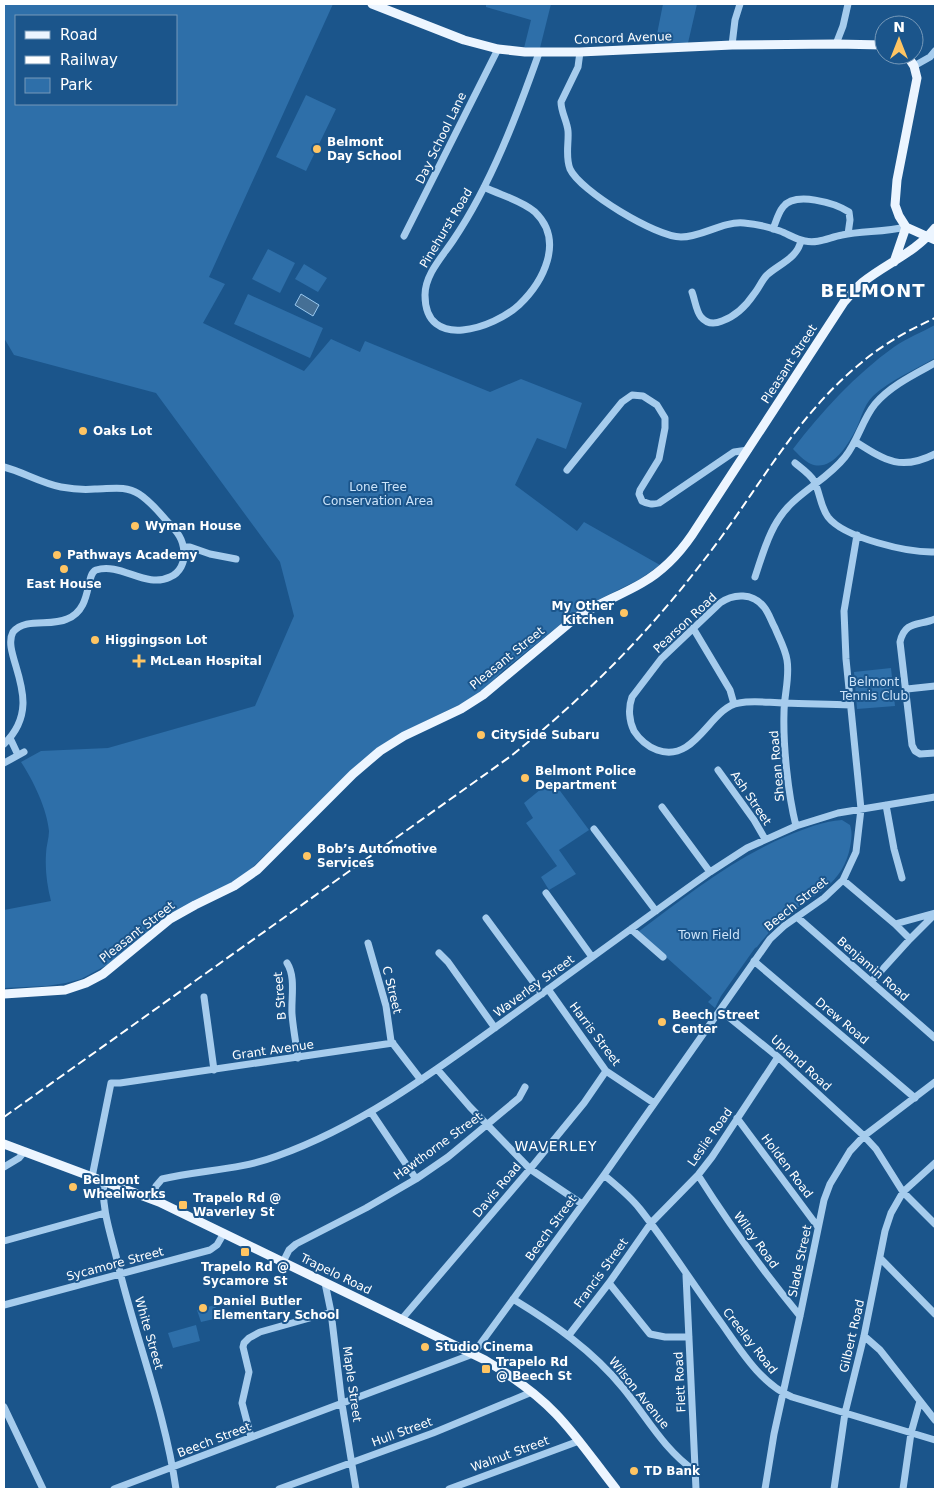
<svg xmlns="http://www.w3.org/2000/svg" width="939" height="1493" viewBox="0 0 939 1493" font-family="'DejaVu Sans',sans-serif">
	<rect width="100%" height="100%" fill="#1b558b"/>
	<path fill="#2e6fa9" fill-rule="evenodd" d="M4,4H333L209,277L225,284L203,323L304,371L331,339L360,352L365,341L490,392L521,379L582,403L566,449L537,438L515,485L577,531L584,522L660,565L640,579L594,602L571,616L506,668L485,688L469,700L409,729L377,748L350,771L249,871L226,886L174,912L107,965L81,979L66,983L46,986L4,988V910L51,901C47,885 45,870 46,854C46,846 49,839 49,831C47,809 33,780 21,762L41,751L108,748L255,706L294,616L280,562L156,393L14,355L4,338ZM16,16H176V104H16Z
		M486,4H551L540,48H524L531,20L486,7Z
		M663,4H697L688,43L655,44Z
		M306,95L336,109L306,171L276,157Z
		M268,249L295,263L280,293L252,279Z
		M304,264L327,278L318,292L295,279Z
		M248,294L323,328L310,358L234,324Z
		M935,325V358C916,369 889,381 873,396C862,407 861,421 854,433C846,448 830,472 811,464C804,461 798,454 793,449C822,411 855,375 894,347C907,338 922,332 935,325Z
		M891,668L895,706L857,709L854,672Z
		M552,780L589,830L559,850L576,874L549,890L541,877L557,866L526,823L533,818L524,803Z
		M842,820L850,825C853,834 851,842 849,852C839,889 809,896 783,919C773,927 765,937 757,947L755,948L721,996L715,1008L708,1002L712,998L638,932C685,897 732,859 787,836C804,829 823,821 842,820Z
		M215,1305L218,1318L201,1322L197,1310Z
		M196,1325L200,1341L173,1348L168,1333Z"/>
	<path fill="#456f95" stroke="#99c8ef" d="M301,294L319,305L313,316L295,305Z"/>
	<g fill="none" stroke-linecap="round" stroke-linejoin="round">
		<path stroke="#a6cced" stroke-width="7" d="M836,44L843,26L848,4
			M732,45L735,20L740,4
			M580,52L578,67L561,102C561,112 567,121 568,131C569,143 565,156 570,169C580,191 656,237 681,237C703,237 722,221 744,223C756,224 769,227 780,231C788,234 797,240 805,241C818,244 830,237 842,235C863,231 885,232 906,227
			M914,66L930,57L935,51
			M484,187C500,195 521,200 535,212C565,241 543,282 519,305C494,328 425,352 425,295C425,274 443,256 454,239C491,184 517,115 539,53
			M773,229C776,222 778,213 783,207C795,191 835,203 849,212L850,220L848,234
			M404,236L498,49
			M692,292C695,300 696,311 701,317C707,324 715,324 722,321C736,316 746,306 754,294C759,288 762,280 767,275C779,264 798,258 801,240
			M856,442C886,461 901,471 935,454
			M795,463C801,468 810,474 814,481C820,492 820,506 828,517C844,538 909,553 935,552
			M4,467C23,472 41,483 61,487C72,489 84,490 95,489C111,489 125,485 139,494C150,501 158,511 166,520C176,531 183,537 184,552C185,562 180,573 170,577C146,589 121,562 96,570C85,574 93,609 67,619C50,627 26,617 13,632C0,655 48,702 4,744
			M567,470L622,402L632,395L643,396L657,405L665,418V428L659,459L640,490L639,494L642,501C648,504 652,505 659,503L734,452L748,450
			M184,547H190L210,554L236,559
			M755,577C764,550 771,522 793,502C810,486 830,476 845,457C858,441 862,420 875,404C890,386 915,374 935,363
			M935,619C919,626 905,620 900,642L912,745L915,751L920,754L935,753
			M693,628L730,690L734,704
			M907,689L935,686
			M10,738L18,755
			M4,763L24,752
			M718,770L754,820L765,839
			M886,805L894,849L902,878
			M662,807L710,872
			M796,826C788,794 783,746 784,713C784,695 790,677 787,660C785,648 779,638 775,628C771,621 769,613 764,607C753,593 734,593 720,603L661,659L632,697C628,708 629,721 634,731C639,739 648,747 657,750C696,764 710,707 739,703C754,700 770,703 785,703C807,704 828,704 850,705
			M594,829L656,911
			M843,880L895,924L935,913
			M546,893L592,957
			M797,917L935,1038
			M486,918L542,994
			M631,929L663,957
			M910,939L935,914
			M368,943L386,1006L391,1041L421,1080
			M439,953L448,962L495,1028
			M754,961L915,1098
			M287,963C296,977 291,998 292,1014C293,1028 296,1043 298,1058
			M871,982L910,939L895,924
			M548,989L606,1071L654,1103
			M204,997L214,1070
			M720,1010L778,1057L864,1136L876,1149L903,1192L935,1224
			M437,1069L470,1107L530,1169L582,1204
			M371,1112L416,1179
			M737,1118L818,1227
			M4,1167L19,1158L24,1152
			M604,1175C616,1185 630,1196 640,1209C669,1246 694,1286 722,1324C741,1351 761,1384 792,1397L935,1440
			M698,1175C729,1224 763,1271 800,1316
			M92,1177L111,1083H120L393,1043
			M104,1182C101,1208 111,1235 117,1260C135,1337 165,1411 176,1489
			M152,1199L156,1186L162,1179C201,1170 240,1170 277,1156C364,1125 439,1068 514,1014C579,967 644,919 710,872L747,848L796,826L838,813L935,797
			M4,1241L105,1213
			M880,1258L935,1314
			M283,1262L289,1250L296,1244L366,1208L416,1179L448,1157L519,1098L525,1087
			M686,1275L696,1489
			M325,1283L331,1312L342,1404L356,1489
			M609,1283L650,1334L665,1337H689
			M513,1299C554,1324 592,1350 623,1388C646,1416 664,1450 695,1471
			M4,1305L210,1250L217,1245L224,1233
			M401,1320L530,1169L584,1103L606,1071
			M569,1335L609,1283L651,1223L698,1175L712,1157L778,1057
			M864,1336L880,1350L935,1420
			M4,1407L43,1489
			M251,1437L242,1403L249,1372L243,1347L244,1343L249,1338L260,1332L331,1312
			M114,1489L473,1354L604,1175L770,939L784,926L824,898L843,880L856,852L861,809L846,659L844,611L857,535
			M279,1489L433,1433L532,1392
			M449,1489L579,1441
			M765,1489L774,1434L800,1316L824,1200L830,1184L850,1151L864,1136L935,1082
			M834,1489L845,1413L864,1336L885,1231L891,1213L903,1192L935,1163
			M903,1489L911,1433L920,1401"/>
		<path stroke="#ecf5ff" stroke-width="9" d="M372,4L464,40L498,49L525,52H580L732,45L836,44L884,45
			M907,55L914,66L917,78L897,180L895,205L899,216L906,227L935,240
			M894,262L906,227
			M4,994L65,990L86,983L103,974L170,919L195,905L234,886L257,870L353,774L380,751L404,736L461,709L483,695L574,619C596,604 620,596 642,583C663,571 679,554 692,535L844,302C850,295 856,288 863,282C887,263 916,252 935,228
			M4,1144L159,1202L485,1360C510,1375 535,1392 556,1414C578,1437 596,1464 616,1489"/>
		<path stroke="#fff" stroke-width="2" stroke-dasharray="9 4" stroke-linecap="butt" d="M4,1117L511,756C586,696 646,636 704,560C756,494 795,416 861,363C883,344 909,330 935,318"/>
	</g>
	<g fill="#ffc563" stroke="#1b558b" stroke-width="2">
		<circle cx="317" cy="149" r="5"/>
		<circle cx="83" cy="431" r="5"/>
		<circle cx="135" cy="526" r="5"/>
		<circle cx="57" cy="555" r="5"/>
		<circle cx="64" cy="569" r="5"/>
		<circle cx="624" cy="613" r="5"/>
		<circle cx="95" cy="640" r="5"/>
		<path d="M136.5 653.5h5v5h5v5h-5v5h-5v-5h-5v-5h5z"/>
		<circle cx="481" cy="735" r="5"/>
		<circle cx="525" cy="778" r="5"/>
		<circle cx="307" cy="856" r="5"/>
		<circle cx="662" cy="1022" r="5"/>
		<circle cx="73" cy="1187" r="5"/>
		<rect x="178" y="1200" width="10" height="10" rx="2.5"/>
		<rect x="240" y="1247" width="10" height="10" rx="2.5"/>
		<circle cx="203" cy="1308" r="5"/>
		<circle cx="425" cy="1347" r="5"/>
		<rect x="481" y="1364" width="10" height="10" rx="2.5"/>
		<circle cx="634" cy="1471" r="5"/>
	</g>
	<g text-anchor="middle" stroke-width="4" stroke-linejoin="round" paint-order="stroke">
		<g font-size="12" fill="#fff" stroke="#1b558b">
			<text transform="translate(623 38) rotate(-2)" y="4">Concord Avenue</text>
			<text transform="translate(441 138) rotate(-64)" y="4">Day School Lane</text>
			<text transform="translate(446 228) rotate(-59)" y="4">Pinehurst Road</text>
			<text transform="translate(789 364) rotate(-57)" y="4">Pleasant Street</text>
			<text transform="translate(685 623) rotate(-43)" y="4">Pearson Road</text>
			<text transform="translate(507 658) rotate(-39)" y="4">Pleasant Street</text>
			<text transform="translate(777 766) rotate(-95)" y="4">Shean Road</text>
			<text transform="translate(751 798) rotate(56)" y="4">Ash Street</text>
			<text transform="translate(796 904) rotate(-39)" y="4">Beech Street</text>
			<text transform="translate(137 932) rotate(-38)" y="4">Pleasant Street</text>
			<text transform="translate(873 969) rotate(41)" y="4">Benjamin Road</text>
			<text transform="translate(534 986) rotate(-36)" y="4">Waverley Street</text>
			<text transform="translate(392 990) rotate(76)" y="4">C Street</text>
			<text transform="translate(280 996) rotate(-95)" y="4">B Street</text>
			<text transform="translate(842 1021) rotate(40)" y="4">Drew Road</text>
			<text transform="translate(595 1034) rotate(53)" y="4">Harris Street</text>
			<text transform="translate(273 1050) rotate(-8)" y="4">Grant Avenue</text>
			<text transform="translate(801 1063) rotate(42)" y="4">Upland Road</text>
			<text transform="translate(710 1137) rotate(-55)" y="4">Leslie Road</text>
			<text transform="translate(438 1146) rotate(-36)" y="4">Hawthorne Street</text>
			<text transform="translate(787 1166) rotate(53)" y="4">Holden Road</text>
			<text transform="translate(497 1190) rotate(-50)" y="4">Davis Road</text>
			<text transform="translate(551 1228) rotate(-54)" y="4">Beech Street</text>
			<text transform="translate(756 1240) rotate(54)" y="4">Wiley Road</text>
			<text transform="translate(800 1261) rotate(-78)" y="4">Slade Street</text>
			<text transform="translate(115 1264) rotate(-15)" y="4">Sycamore Street</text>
			<text transform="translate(601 1273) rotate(-54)" y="4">Francis Street</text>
			<text transform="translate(336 1274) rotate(26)" y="4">Trapelo Road</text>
			<text transform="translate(149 1333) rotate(74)" y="4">White Street</text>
			<text transform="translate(852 1336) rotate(-77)" y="4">Gilbert Road</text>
			<text transform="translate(750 1341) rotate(52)" y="4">Creeley Road</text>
			<text transform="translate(680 1382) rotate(-93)" y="4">Flett Road</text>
			<text transform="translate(352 1384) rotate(82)" y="4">Maple Street</text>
			<text transform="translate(639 1393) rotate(51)" y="4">Wilson Avenue</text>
			<text transform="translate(402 1432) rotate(-20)" y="4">Hull Street</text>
			<text transform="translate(214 1440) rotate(-21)" y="4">Beech Street</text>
			<text transform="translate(510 1454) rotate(-20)" y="4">Walnut Street</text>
		</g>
		<g font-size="12" font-weight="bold" fill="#fff" stroke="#1b558b" text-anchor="start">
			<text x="327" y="146">Belmont<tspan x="327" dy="14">Day School</tspan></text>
			<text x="93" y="435">Oaks Lot</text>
			<text x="145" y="530">Wyman House</text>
			<text x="67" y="559">Pathways Academy</text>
			<text x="64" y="588" text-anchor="middle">East House</text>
			<text x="614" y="610" text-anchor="end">My Other<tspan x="614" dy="14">Kitchen</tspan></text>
			<text x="105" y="644">Higgingson Lot</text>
			<text x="150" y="665">McLean Hospital</text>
			<text x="491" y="739">CitySide Subaru</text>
			<text x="535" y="775">Belmont Police<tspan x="535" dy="14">Department</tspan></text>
			<text x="317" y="853">Bob’s Automotive<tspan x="317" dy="14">Services</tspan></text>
			<text x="672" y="1019">Beech Street<tspan x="672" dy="14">Center</tspan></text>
			<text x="83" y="1184">Belmont<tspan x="83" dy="14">Wheelworks</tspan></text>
			<text x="193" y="1202">Trapelo Rd @<tspan x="193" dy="14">Waverley St</tspan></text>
			<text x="245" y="1271" text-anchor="middle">Trapelo Rd @<tspan x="245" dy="14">Sycamore St</tspan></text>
			<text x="213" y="1305">Daniel Butler<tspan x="213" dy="14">Elementary School</tspan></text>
			<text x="435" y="1351">Studio Cinema</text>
			<text x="496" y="1366">Trapelo Rd<tspan x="496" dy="14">@ Beech St</tspan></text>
			<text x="644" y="1475">TD Bank</text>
		</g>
		<g font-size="12" fill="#cce4fa" stroke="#1b558b">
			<text x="378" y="491">Lone Tree<tspan x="378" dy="14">Conservation Area</tspan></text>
			<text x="874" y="686">Belmont<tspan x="874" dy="14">Tennis Club</tspan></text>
			<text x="709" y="939">Town Field</text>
		</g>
		<g font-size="14" letter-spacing="1" fill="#fff" stroke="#1b558b">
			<text x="556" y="1151">WAVERLEY</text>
		</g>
		<g font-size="18" font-weight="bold" letter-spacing="1" fill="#fff" stroke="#1b558b">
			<text x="873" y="297">BELMONT</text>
		</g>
	</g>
	<rect width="939" height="1493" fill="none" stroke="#ffffff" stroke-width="10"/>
	<rect x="15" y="15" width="162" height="90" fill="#1b558b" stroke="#7699b9"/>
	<rect x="25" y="31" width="25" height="8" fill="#ecf5ff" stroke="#7699b9"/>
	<text x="60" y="40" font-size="15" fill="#ffffff">Road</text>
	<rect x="25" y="56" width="25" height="8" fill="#ffffff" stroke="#7699b9"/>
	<text x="60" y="65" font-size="15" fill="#ffffff">Railway</text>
	<rect x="25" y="78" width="25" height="15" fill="#2e6fa9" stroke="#7699b9"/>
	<text x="60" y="90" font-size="15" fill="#ffffff">Park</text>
	<g transform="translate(899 40)"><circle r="24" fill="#1b558b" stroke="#7699b9"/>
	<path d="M0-4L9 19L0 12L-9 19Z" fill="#ffc563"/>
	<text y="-8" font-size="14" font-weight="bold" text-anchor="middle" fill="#ffffff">N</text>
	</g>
</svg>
